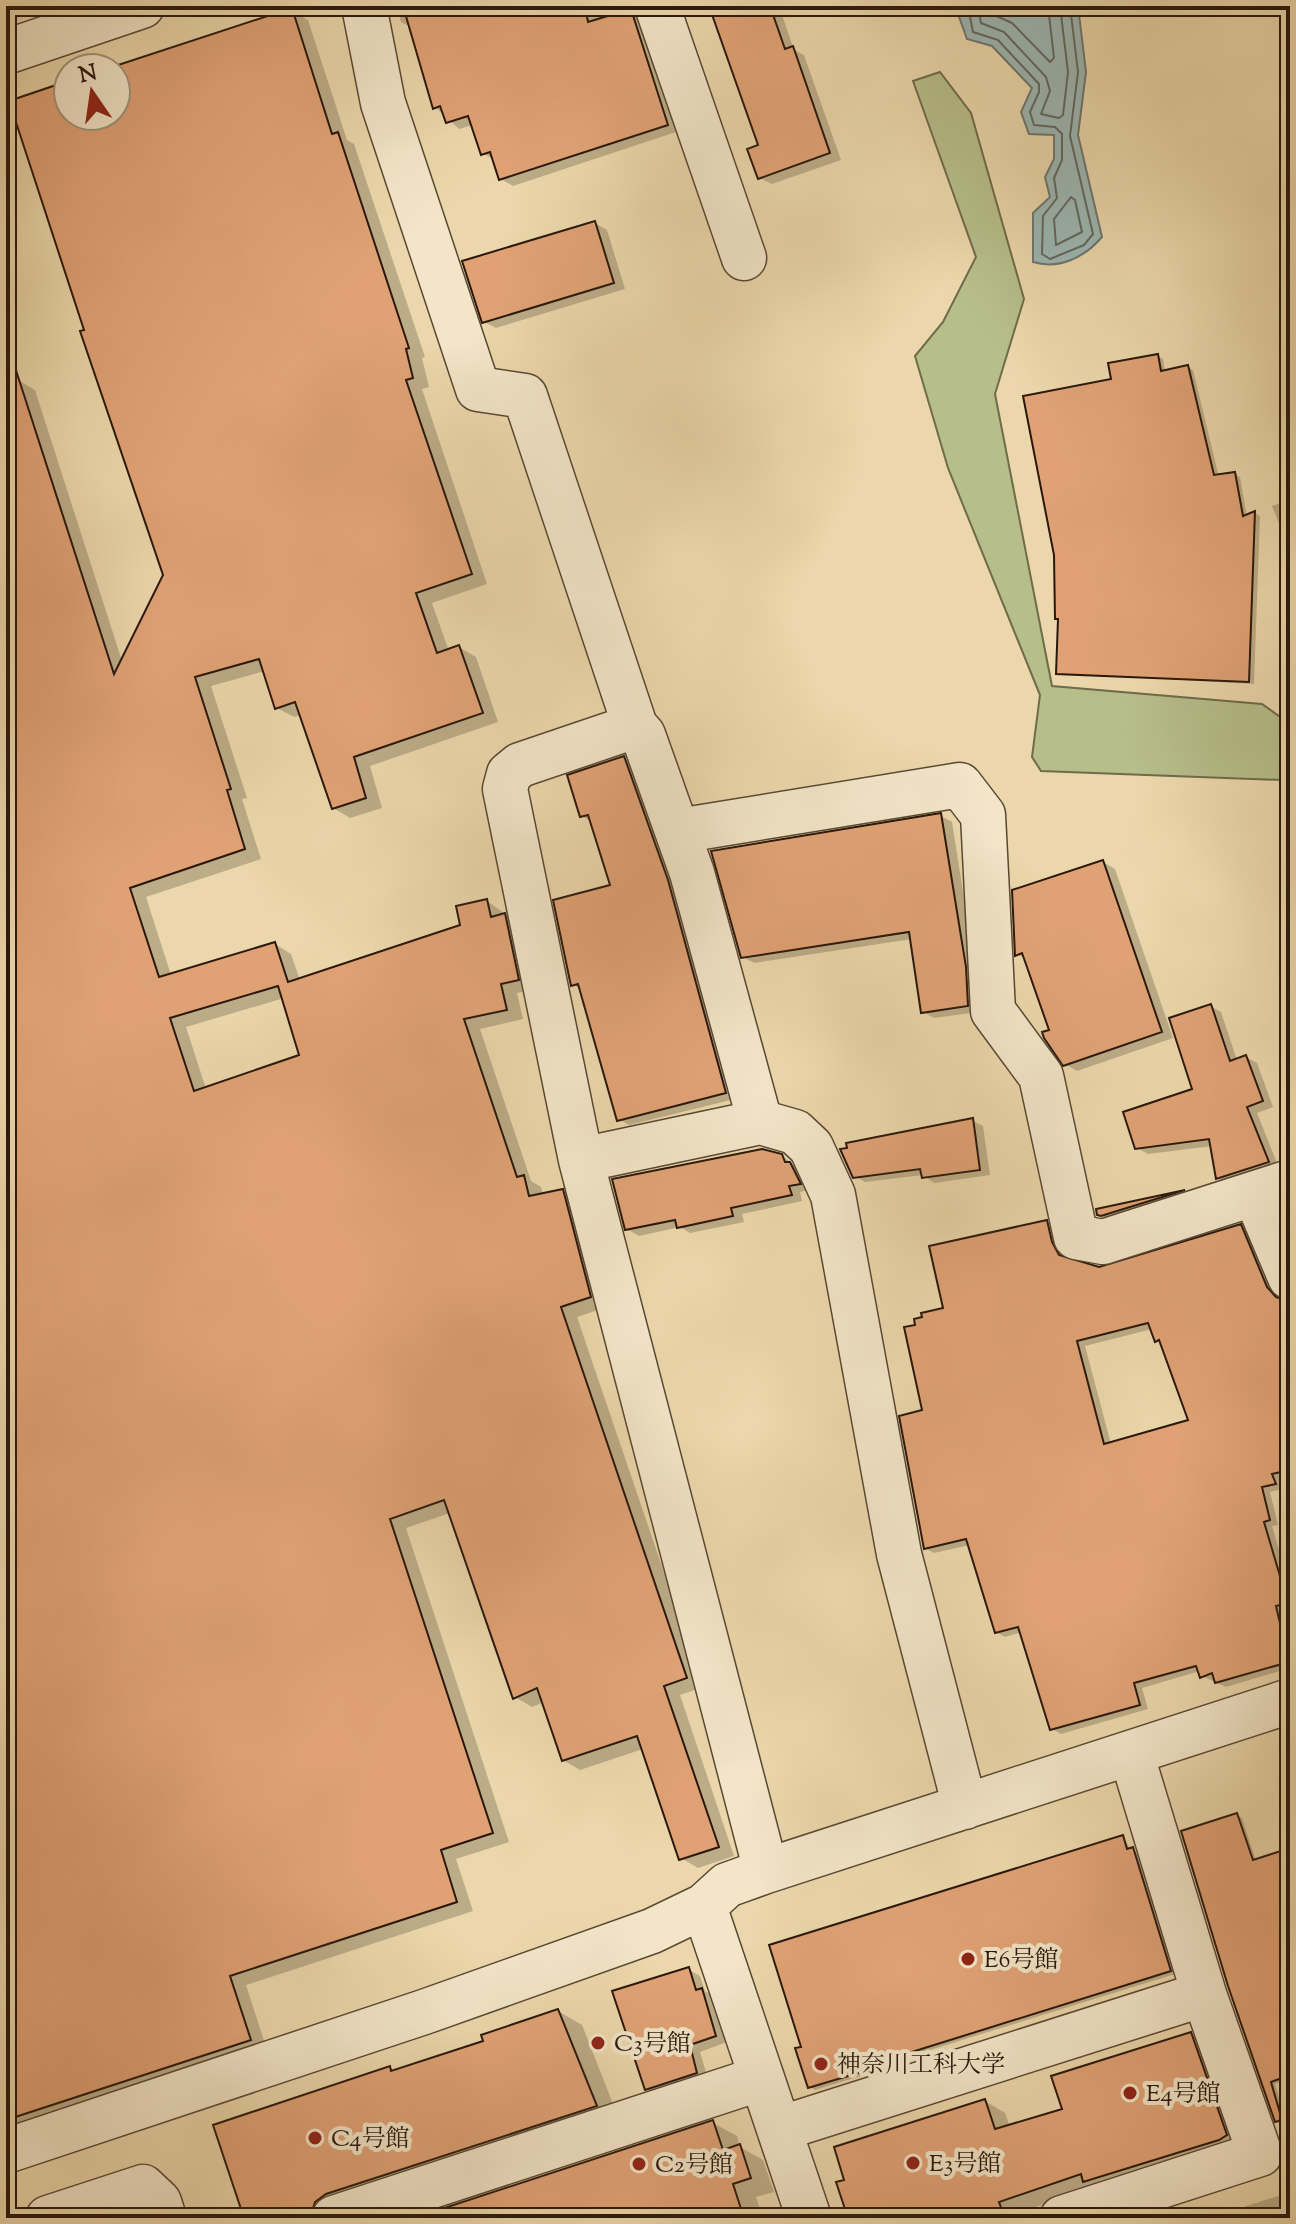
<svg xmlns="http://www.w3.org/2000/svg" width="1296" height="2224" viewBox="0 0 1296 2224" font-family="'Sorts Mill Goudy','Noto Serif JP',serif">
	<rect width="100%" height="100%" fill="#ebd7ab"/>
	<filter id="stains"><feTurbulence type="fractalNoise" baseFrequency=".0025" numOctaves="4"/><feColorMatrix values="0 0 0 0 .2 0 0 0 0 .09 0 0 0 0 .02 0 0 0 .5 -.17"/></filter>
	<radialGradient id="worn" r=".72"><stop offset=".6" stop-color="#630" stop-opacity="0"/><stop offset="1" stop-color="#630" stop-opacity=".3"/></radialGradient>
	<path fill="#b6be8a" stroke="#706b4b" stroke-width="2" d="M940,72L971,113L1024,299L995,394L1052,686L1262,704L1286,721L1290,731V801L1289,789L1282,780L1041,771L1032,757L1040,695L948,468L915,356L943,322L976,257L913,81Z"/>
	<path fill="#9cb7b3" stroke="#6e7770" stroke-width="2" d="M961,6H1078L1086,72L1078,135L1102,237C1085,257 1059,270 1033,262V213L1050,197L1045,177L1054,159V135L1029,134L1021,112L1032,88L992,46L967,39L958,14Z"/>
	<path fill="#0003" fill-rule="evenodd" d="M396,6H638L679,131L513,186L501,179L495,160L482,153L473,125L459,129L435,107L411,27L401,22Z
		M712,6H779L794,50L804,55L841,160L772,184L760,178V146Z
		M291,11L308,20L347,140L354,144L425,357L422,358L429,387L422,389L487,584L432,603L449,651L459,647L476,657L498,722L370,766L382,808L350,818L333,808L302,715L294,717L277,708L265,671L211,686L247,798L242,799L261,859L146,897L171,975L275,944L291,954L300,980L463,926L487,901L521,925L534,989L517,993L523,1019L480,1029L531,1181L541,1187L543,1195L562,1191L579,1201L607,1307L577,1317L703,1687L680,1695L734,1856L698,1868L681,1858L643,1749L580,1770L563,1760L544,1702L532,1707L515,1697L450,1513L406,1528L509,1842L456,1859L473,1911L246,1985L267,2050L6,2136V384L18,380L35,390L122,661L165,575L12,102L68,84V116H116V68ZM284,998L302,1057L206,1089L186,1027Z
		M595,223L607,230L625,289L496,328L484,322Z
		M1158,356L1163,359L1165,372L1188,367L1193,370L1219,477L1234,474L1240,477L1247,517L1255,513L1260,516L1254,684L1058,673L1114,381Z
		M1290,499V550L1272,506Z
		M624,758L634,764L678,888L735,1099L629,1125L619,1119L582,990L573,984L613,887L592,822L582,816Z
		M941,816L952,822L976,974L978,1012L934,1018L923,1012L912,939L754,963L743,957Z
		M1103,862L1115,869L1173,1038L1077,1071L1065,1064L1026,959L1017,954Z
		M1210,1006L1221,1012L1237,1060L1246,1057L1257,1063L1273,1107L1257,1113L1279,1168L1229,1184L1218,1178L1212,1146L1148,1154L1137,1148L1195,1090Z
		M973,1121L983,1126L990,1175L934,1183L923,1175L865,1182L854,1176Z
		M782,1156L802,1171L811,1190L800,1192L802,1201L742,1214L744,1222L690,1233L680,1227L639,1236L627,1229Z
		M1184,1192L1193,1197L1110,1221L1099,1214L1098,1211Z
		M1046,1222L1055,1227L1060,1249L1068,1262L1110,1268L1240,1226L1249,1232L1276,1294L1282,1302L1290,1303V1487L1270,1492L1278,1525L1272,1526L1290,1587V1609L1284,1610L1290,1636V1668L1226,1687L1202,1676L1200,1671L1142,1688L1148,1709L1061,1734L1052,1729L1022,1632L1005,1637L996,1632L970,1545L934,1553L925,1548L924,1412L918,1327L945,1310ZM1152,1329L1157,1340L1162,1343L1191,1421L1111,1444L1085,1346Z
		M1237,1815L1242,1818L1256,1861L1290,1850V2079L1275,2084L1287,2123L1282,2124L1277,2121L1230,1986Z
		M1123,1837L1131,1850L1138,1852L1175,1974L872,2068L873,2072L815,2090L810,2087Z
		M688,1969L700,1976L705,1991L714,1996L727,2042L700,2052L708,2079L658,2095L647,2089Z
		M558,2011L582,2025L619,2119L338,2218H246L390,2068L395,2071L485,2042Z
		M1191,2035L1211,2046L1246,2146L1095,2187L1018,2213L1020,2218H850L847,2181L985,2101L1005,2113L1010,2127L1064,2111Z
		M713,2123L737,2136L740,2147L763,2160L774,2192L756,2197L763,2218H421Z
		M1290,2192V2218H1210Z"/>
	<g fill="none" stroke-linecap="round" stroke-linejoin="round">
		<path stroke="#636860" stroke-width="2" d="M968,6L973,32L998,40L1039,84V92L1030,112L1034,125L1055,127L1062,134V160L1054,178L1057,198L1043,216L1042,254L1050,259L1084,245L1093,234L1070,136L1078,72L1070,6
			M978,6L981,23L1004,32L1046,77L1050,91L1041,114L1059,118L1063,115L1068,72L1060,6
			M990,6L992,14L1012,23L1050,62L1054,58L1048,6
			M1071,197L1075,200L1082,232L1056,245L1054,219Z"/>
	</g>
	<path fill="#e0a275" stroke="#2a180c" stroke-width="2" fill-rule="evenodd" d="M403,6H585L588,22L631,9L668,125L499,180L490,152L481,155L468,116L446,123L440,106L433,109Z
		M709,6H770L785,49L793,46L830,153L758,179L747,149L758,145Z
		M292,8L332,134L338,132L409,348L406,349L413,378L406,380L472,574L416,593L437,653L459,645L483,713L354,757L366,798L332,809L295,702L275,709L259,659L195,677L231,789L227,790L245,849L130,888L159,977L275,942L288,982L460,925L456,906L487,899L491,917L505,913L519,980L501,984L507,1010L464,1019L517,1177L524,1175L529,1196L563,1189L591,1297L561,1307L687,1678L664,1686L719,1847L679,1860L637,1736L562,1761L537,1688L513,1699L444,1500L390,1519L493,1833L441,1850L457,1902L230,1976L251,2040L6,2120V362L13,361L114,674L163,575L80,331L84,330L9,101L68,81V116H116V68H109ZM278,986L299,1055L194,1091L170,1018Z
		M595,221L614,283L482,323L462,261Z
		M1158,354L1161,371L1188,365L1214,475L1235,472L1243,516L1255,511L1249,682L1056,674L1058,619H1055L1054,555L1023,396L1111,379L1108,363Z
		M624,756L668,880L726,1093L617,1121L578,984L571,986L553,900L610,885L588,815L580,817L567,775Z
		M941,813L966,967L968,1006L921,1013L909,932L741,958L711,851Z
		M1103,860L1162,1032L1063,1066L1044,1038L1042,1032L1049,1030L1022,953L1015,956L1012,890Z
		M1211,1004L1230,1061L1246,1055L1263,1101L1247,1107L1269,1162L1216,1179L1209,1139L1135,1149L1123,1112L1192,1089L1169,1018Z
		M973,1118L980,1170L922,1178L920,1169L853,1178L840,1149L847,1148L846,1143Z
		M762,1149L782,1154L785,1162H790L801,1184L789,1186L792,1195L731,1208L733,1216L677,1228L675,1220L625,1230L612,1179Z
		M1185,1190L1101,1216L1097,1215L1096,1209Z
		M1047,1220L1052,1242L1059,1255L1099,1267L1241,1224L1267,1287L1276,1297L1290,1301V1470L1272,1474L1276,1484L1262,1487L1270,1520L1264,1522L1288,1603L1276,1606L1289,1662L1215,1683L1212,1673L1200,1678L1196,1666L1134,1683L1140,1705L1050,1730L1018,1627L995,1633L966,1539L924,1549L899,1416L922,1410L904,1327L915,1325L914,1319L922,1317L921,1313L943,1308L929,1246ZM1148,1323L1155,1342L1159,1340L1188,1420L1104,1444L1077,1341Z
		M1237,1813L1253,1860L1290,1848V2075L1271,2082L1282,2120L1275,2122L1228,1986L1181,1831Z
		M1123,1835L1127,1849L1133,1847L1171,1971L867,2066L868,2070L808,2088L795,2048L801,2047L769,1945Z
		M689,1967L696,1990L702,1988L716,2036L690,2045L697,2073L645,2090L612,1991Z
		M558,2009L597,2106L326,2194L315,2202L310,2218H244L213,2125L390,2066L391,2071L483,2041L481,2035Z
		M1191,2032L1227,2135L1219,2140L1083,2182L1081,2174L999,2202L1002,2210L976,2218H848L836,2182L844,2180L834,2147L985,2099L995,2129L1062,2109L1051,2076Z
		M713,2120L723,2150L740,2144L751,2178L733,2184L744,2218H414Z"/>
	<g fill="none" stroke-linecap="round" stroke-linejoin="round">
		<g stroke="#5a4834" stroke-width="47">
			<path id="minor" d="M364,6L383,103L478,389L525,396L635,726L520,765L509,774L505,789L581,1160L766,1871
				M657,6L744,258
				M6,52L142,6
				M635,726L643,735L692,873L760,1122
				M678,831L960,785L983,815L993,1011L1041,1076L1076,1237L1103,1242L1290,1182
				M581,1160L760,1122L795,1132L811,1147L833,1195L899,1554L965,1807
				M1255,1194L1290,1277
				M704,1906L809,2218
				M779,2129L1204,1994L1131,1753
				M6,2151L424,2012L652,1931L704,1906L727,1885L766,1871L1290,1701
				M48,2218L143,2187L159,2202L164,2218
				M334,2218L762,2078
				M1062,2218L1260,2154L1204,1994"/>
		</g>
		<use href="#minor" stroke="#f2e5c8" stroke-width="44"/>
	</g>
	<g fill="#8f2418" stroke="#f2e5c8" stroke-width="3">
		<circle cx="968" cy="1959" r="8"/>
		<circle cx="598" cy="2043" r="8"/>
		<circle cx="821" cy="2064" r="8"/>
		<circle cx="1130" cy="2093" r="8"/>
		<circle cx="315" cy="2138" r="8"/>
		<circle cx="913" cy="2163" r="8"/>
		<circle cx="639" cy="2164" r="8"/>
	</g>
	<g text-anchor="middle" stroke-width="8" stroke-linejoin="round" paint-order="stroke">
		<g font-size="24" fill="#2a180c" stroke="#f2e5c8" text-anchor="start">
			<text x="984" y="1967">E6号館</text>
			<text x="614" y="2051">C3号館</text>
			<text x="837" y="2072">神奈川工科大学</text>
			<text x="1146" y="2101">E4号館</text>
			<text x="331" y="2146">C4号館</text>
			<text x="929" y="2171">E3号館</text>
			<text x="655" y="2172">C2号館</text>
		</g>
	</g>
	<rect width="1296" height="2224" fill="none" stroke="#ebd7ab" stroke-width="32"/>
	<rect x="8" y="8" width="1280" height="2208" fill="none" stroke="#2a180c" stroke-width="4"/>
	<rect x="16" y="16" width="1264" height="2192" fill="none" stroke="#2a180c" stroke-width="2"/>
	<g transform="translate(92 92) rotate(347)"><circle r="38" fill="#f2e5c8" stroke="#a2937d" stroke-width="2"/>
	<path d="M0-6L14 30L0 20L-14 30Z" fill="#8f2418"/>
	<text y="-12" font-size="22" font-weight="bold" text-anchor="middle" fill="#2a180c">N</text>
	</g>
	<rect width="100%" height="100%" filter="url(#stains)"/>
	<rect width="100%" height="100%" fill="url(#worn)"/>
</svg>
